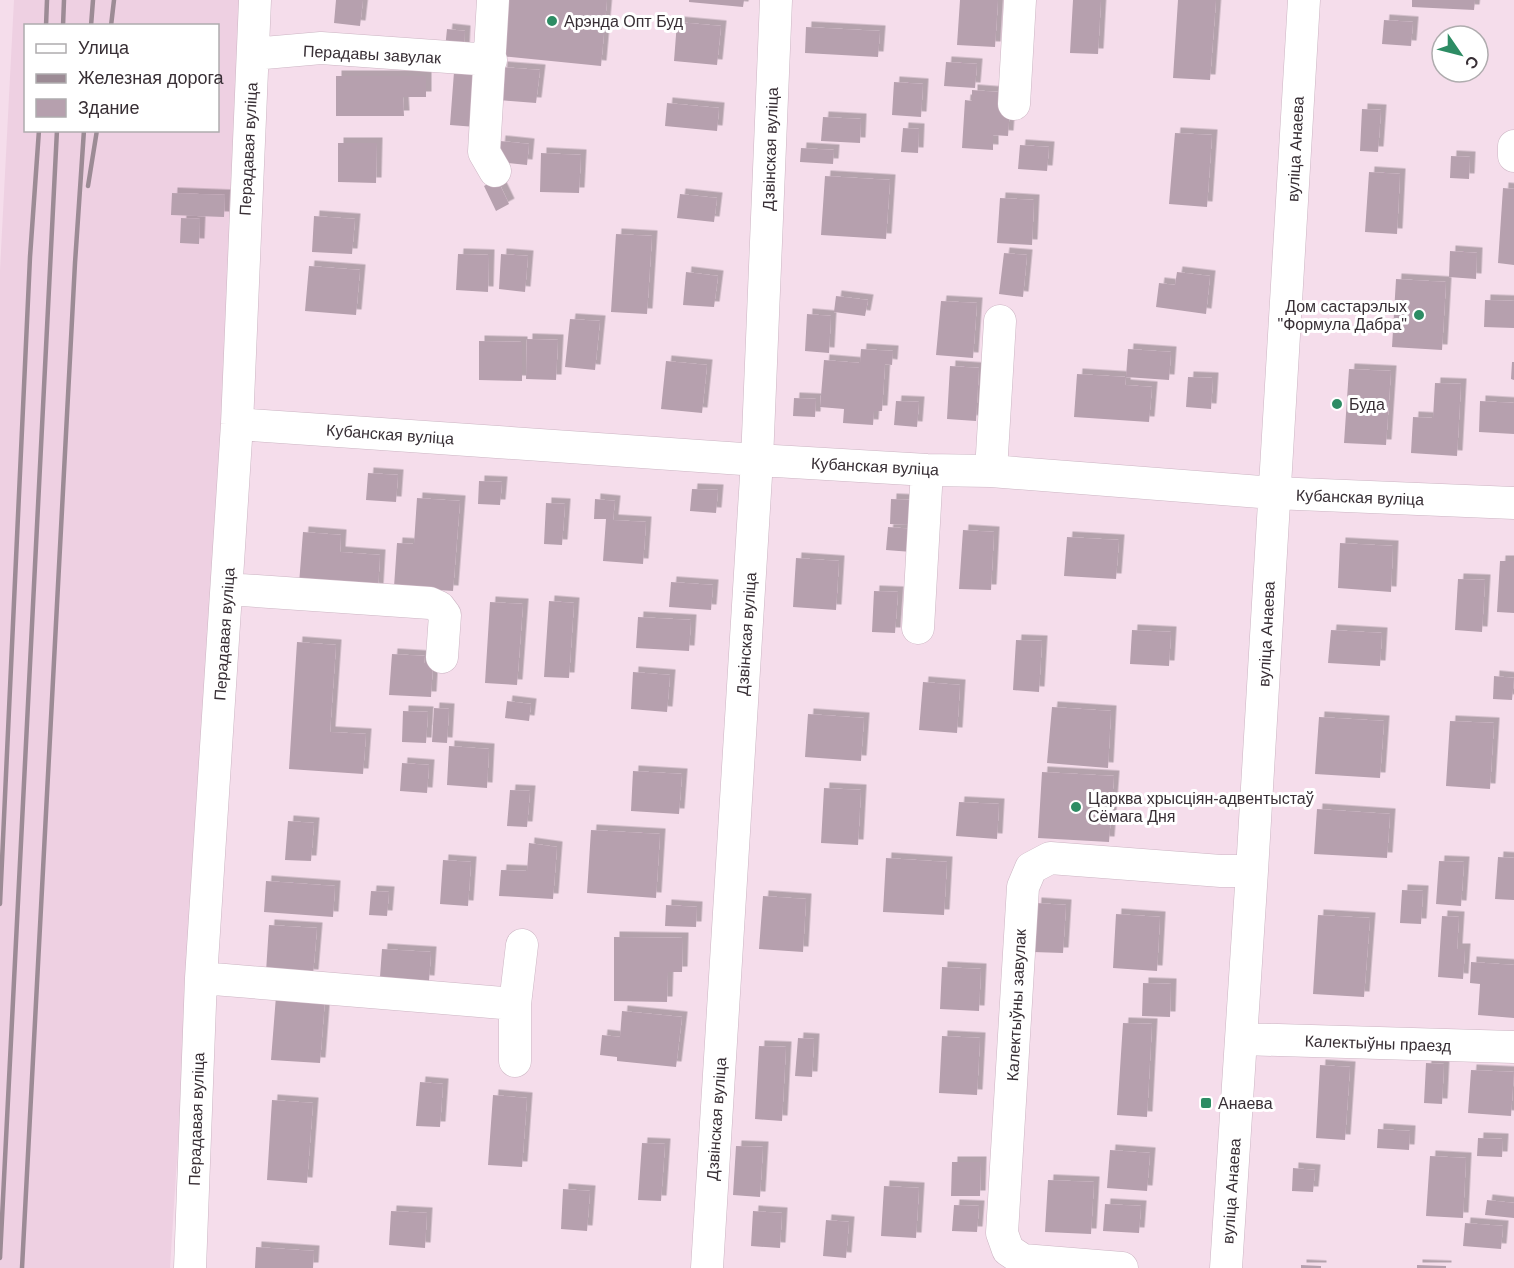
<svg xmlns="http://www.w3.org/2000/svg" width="1514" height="1268" viewBox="0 0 1514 1268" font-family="Arial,sans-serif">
	<defs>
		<filter id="shadow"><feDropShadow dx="5.5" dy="-5.5" stdDeviation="0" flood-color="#0004"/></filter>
	</defs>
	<rect width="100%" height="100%" fill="#f5ddeb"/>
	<path fill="#eed0e2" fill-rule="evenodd" d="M14,0H251L170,1268H0V270ZM26,26H218V130H26Z"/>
	<path fill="#b6a0ae" filter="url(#shadow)" d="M336,0H363L360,26L334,23Z
		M505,0H607L601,66L500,56Z
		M689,0H744L743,7L689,2Z
		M960,0H998L995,47L957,45Z
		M1073,0H1101L1098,54L1070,53Z
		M1178,0H1216L1210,80L1173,78Z
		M1412,0H1475L1474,10L1412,7Z
		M1384,20L1413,22L1411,46L1382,44Z
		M677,22L721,26L717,65L674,61Z
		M806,27L880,31L878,57L805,53Z
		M447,29L465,31L464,51L445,49Z
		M946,62L977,64L975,88L944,86Z
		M502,67L540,70L536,103L499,100Z
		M454,72L480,74L476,127L450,125Z
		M336,76H426V97H403L404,116H336Z
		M894,82L923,84L921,117L892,115Z
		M972,90L1011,93L1008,136L993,135V150L962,148L965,100L972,101Z
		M667,103L719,108L717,131L665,126Z
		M1362,109L1381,110L1378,152L1360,151Z
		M823,117L861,119L860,143L821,141Z
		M903,128L919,129L918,153L901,152Z
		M1175,133L1212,135L1207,207L1169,204Z
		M500,141L529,144L527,165L498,162Z
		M338,143H377L376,183L338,182Z
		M1020,145L1049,147L1047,171L1018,169Z
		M801,148L834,150L833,164L800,162Z
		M541,153L581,155L579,193L540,192Z
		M1451,156L1470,157L1469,179L1450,178Z
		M1369,172L1400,174L1397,234L1365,232Z
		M825,176L890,180L886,239L821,235Z
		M497,179L509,204L496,211L484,186Z
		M1503,188L1514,189V265L1498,263Z
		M172,193L225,195L224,217L171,215Z
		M680,194L717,198L714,222L677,218Z
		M1000,198L1034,200L1032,245L997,243Z
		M314,216L355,219L352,254L312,252Z
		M181,218L200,219L199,244L180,243Z
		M616,234L652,236L647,314L611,312Z
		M1450,251L1477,253L1476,279L1449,277Z
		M1004,253L1027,255L1023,297L999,294Z
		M458,254L489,255L488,292L456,290Z
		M501,254L528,256L525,292L499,289Z
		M309,266L360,270L356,315L305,311Z
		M686,272L718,276L714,307L683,305Z
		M1177,272L1210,276L1206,314L1156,307L1159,283L1175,285Z
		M1396,279L1446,282L1442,350L1392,347Z
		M836,296L868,300L865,316L834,312Z
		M1485,300L1514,301V328L1484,327Z
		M941,301L977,303L973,358L936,355Z
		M807,314L831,316L829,353L805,351Z
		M570,319L600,321L595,370L565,367Z
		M527,339L558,340L556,380L526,379Z
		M479,341L522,342V381L479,380Z
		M861,349L893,351L892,365L885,364L882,411H874L873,425L843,423L844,409L820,407L824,360L860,363Z
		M1128,349L1171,352L1169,380L1126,377Z
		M666,361L707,365L702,413L661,409Z
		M1512,362H1514V380L1511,379Z
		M950,366L979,368L976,421L947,419Z
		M1349,369L1391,371L1386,445L1344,443Z
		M1077,374L1126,377L1125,385L1152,387L1149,422L1074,417Z
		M1188,377L1213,378L1211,409L1186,407Z
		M1435,383L1461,384L1457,456L1411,453L1413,417L1433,418Z
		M794,398L816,399L815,417L793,416Z
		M896,401L919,402L917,427L894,425Z
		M1480,401L1514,403V434L1479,432Z
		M368,473L398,475L396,502L366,500Z
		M479,481L502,482L500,505L478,504Z
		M692,489L718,490L716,513L690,511Z
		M417,498L460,501L453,591L394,587L397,543L414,544Z
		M595,499L615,501L613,520L646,522L643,564L603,561L606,519H594Z
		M891,499L913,500L912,525L890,524Z
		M546,503L565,504L562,545L544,544Z
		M888,527L914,529L912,552L886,550Z
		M963,530L994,532L991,590L959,589Z
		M303,532L341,535L340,552L380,555L378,589L299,584Z
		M1067,537L1119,540L1116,579L1064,576Z
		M1340,543L1393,546L1391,592L1338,588Z
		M796,558L839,561L836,610L793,607Z
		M1500,561H1514V613L1497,612Z
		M1458,579L1485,580L1482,632L1455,630Z
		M671,582L713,585L711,610L669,607Z
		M874,591L898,592L895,633L872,632Z
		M549,601L574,603L569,678L544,677Z
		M490,602L523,604L517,685L485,683Z
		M638,617L691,620L689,651L636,648Z
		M1132,630L1171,632L1169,666L1130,664Z
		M1331,630L1382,633L1380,666L1328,663Z
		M1016,640L1042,641L1039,692L1013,690Z
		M297,642L336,645L330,732L366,734L363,774L289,769Z
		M392,654L425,656L424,663H433L431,697L389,695Z
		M633,672L670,675L667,712L631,709Z
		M1494,676L1514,678L1512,700L1493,699Z
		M923,682L960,685L957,733L919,730Z
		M507,701L531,704L529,721L505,718Z
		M1052,707L1111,711L1108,768L1047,763Z
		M434,708L449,709L447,743L432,742Z
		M403,711L428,712L426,743L402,742Z
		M808,714L864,718L861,761L805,757Z
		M1319,717L1384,721L1380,778L1315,774Z
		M1450,721L1494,723L1490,789L1446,786Z
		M449,746L489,749L487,788L447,785Z
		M402,763L429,765L427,793L400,791Z
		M633,771L682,774L679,814L631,811Z
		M1042,772L1114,776L1109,842L1038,838Z
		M824,788L861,790L858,845L821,843Z
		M510,790L530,791L527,827L507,826Z
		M959,802L999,804L997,839L956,836Z
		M1317,809L1390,814L1387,858L1314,854Z
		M288,821L314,823L311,861L285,860Z
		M591,830L660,834L656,898L587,893Z
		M529,843L557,847L553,899L499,896L501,870L527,871Z
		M1498,857L1514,858V900L1495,899Z
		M886,858L947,862L944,915L883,912Z
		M443,860L471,862L468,906L440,904Z
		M1439,861L1464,862L1461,906L1436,904Z
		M266,881L335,886L333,917L264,912Z
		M1402,890L1423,891L1421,924L1400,923Z
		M371,891L389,892L387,916L369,915Z
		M763,896L806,899L803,952L759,949Z
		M1036,903L1066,905L1063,953L1033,952Z
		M666,905L697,907L696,927L665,926Z
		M1116,914L1160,917L1157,971L1113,968Z
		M1318,915L1370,918L1364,997L1313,994Z
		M1442,916L1459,917L1457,949H1465L1463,979L1438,977Z
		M269,925L317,928L313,975L266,972Z
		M614,937L683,938L682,972H668L667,1002L614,1001Z
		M382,949L431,952L429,981L380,977Z
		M1471,962L1514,965V1018L1478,1015L1480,984L1470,983Z
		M942,967L981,969L979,1011L940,1009Z
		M1143,983L1171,984L1170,1017L1142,1016Z
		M276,996L325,999L320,1063L271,1060Z
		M622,1011L682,1017L676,1067L617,1061V1057L600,1055L602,1035L620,1037Z
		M1123,1023L1152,1024L1147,1117L1117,1115Z
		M942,1036L980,1038L977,1095L939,1093Z
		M798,1038L814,1039L812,1077L795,1076Z
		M759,1046L786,1047L782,1121L755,1119Z
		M1426,1063L1444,1064L1442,1104L1424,1103Z
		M1320,1065L1350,1067L1345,1140L1316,1138Z
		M1471,1070L1514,1072L1511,1116L1468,1113Z
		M420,1082L443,1084L440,1127L416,1126Z
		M493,1095L527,1098L522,1167L488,1165Z
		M272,1100L313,1103L307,1183L267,1180Z
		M1378,1129L1410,1131L1409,1150L1377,1148Z
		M1478,1138L1503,1139L1502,1157L1477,1156Z
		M642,1143L665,1144L661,1201L638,1200Z
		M736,1146L763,1147L760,1197L733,1195Z
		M1110,1150L1150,1153L1147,1191L1107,1188Z
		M1430,1156L1466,1158L1463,1218L1426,1216Z
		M952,1162H981L980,1196H951Z
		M1293,1168L1315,1170L1313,1192L1292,1191Z
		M1048,1180L1094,1182L1091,1234L1045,1232Z
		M884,1186L919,1188L916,1238L881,1236Z
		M563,1189L590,1191L587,1231L561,1229Z
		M1487,1200L1514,1203V1218L1485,1215Z
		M1105,1204L1141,1206L1139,1233L1103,1231Z
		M954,1205L979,1206L977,1232L952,1231Z
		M391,1211L427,1213L425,1248L389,1245Z
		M753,1211L782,1213L780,1248L751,1246Z
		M826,1220L849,1222L846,1258L823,1256Z
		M1465,1223L1503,1226L1501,1249L1463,1246Z
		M256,1247L314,1251L313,1268H255Z
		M1301,1265L1321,1266V1268H1301Z
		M1417,1265L1446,1266V1268H1417Z"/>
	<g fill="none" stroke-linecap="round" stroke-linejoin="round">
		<g stroke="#ccb5c3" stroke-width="33">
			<path id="minor" d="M493,0L484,152L495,171
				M253,54L321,48L491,60
				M1014,104L1020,0
				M1514,146V156
				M237,424L757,460L927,470L991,471L1274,493L1514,503
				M991,471L1000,321
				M227,589L430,603L439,607L445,615L442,657
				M918,628L927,470
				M201,978L515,1004L522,945
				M1242,1039L1514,1047
				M515,1061V1004
				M190,1268L201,978L237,424L255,0
				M707,1268L757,460L776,0
				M1122,1268L1023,1260L1008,1250L1002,1233L1023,887L1031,868L1050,858L1221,871H1252
				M1226,1268L1252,871L1304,0"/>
		</g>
		<use href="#minor" stroke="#fff" stroke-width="32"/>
		<path stroke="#9c8b95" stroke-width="4.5" d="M46,26L47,0
			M63,26L64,0
			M91,26L93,0
			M111,26L114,0
			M88,186L97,130
			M0,904L30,257L39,130
			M0,1258L57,130
			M22,1268L75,263L84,130"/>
	</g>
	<g fill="#2d8c64" stroke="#fff" stroke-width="2">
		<circle cx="552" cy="21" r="6"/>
		<circle cx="1419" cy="315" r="6"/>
		<circle cx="1337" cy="404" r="6"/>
		<circle cx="1076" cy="807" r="6"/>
		<rect x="1200" y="1097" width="12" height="12" rx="3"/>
	</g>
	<g text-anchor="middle" stroke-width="6" stroke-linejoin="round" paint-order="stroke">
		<g font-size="16" fill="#382f35" stroke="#fff" text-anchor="start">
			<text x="564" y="27">Арэнда Опт Буд</text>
			<text x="1407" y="312" text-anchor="end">Дом састарэлых<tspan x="1407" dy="18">"Формула Дабра"</tspan></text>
			<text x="1349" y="410">Буда</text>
			<text x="1088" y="804">Царква хрысціян-адвентыстаў<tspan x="1088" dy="18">Сёмага Дня</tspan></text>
			<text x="1218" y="1109">Анаева</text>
		</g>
		<g font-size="16" fill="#382f35" stroke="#fff">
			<text transform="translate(372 54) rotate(3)" y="6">Перадавы завулак</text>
			<text transform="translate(248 149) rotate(-87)" y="6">Перадавая вуліца</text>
			<text transform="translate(770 149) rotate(-88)" y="6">Дзвінская вуліца</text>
			<text transform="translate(1295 149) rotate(-87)" y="6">вуліца Анаева</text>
			<text transform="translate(390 434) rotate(4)" y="6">Кубанская вуліца</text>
			<text transform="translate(875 466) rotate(3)" y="6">Кубанская вуліца</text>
			<text transform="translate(1360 497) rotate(2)" y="6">Кубанская вуліца</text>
			<text transform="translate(224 634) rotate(-86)" y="6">Перадавая вуліца</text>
			<text transform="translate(746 634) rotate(-86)" y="6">Дзвінская вуліца</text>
			<text transform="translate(1266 634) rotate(-87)" y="6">вуліца Анаева</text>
			<text transform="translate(1016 1005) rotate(-87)" y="6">Калектыўны завулак</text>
			<text transform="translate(1378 1043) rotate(2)" y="6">Калектыўны праезд</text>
			<text transform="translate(196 1119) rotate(-88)" y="6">Перадавая вуліца</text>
			<text transform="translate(716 1119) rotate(-86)" y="6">Дзвінская вуліца</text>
			<text transform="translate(1231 1191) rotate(-86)" y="6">вуліца Анаева</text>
		</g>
	</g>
	<rect x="24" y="24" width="195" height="108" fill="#ffffff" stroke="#afacae" stroke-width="1.5"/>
	<rect x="36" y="44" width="30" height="9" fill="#ffffff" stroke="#afacae" stroke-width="1.5"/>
	<text x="78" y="54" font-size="18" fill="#382f35">Улица</text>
	<rect x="36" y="74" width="30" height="9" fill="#9c8b95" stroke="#afacae" stroke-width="1.5"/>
	<text x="78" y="84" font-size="18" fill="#382f35">Железная дорога</text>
	<rect x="36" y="99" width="30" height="18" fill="#b6a0ae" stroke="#afacae" stroke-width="1.5"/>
	<text x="78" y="114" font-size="18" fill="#382f35">Здание</text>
	<g transform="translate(1460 54) rotate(125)"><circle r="28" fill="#ffffff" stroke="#afacae" stroke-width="1.5"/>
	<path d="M0-4.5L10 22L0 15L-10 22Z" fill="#2d8c64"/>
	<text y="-9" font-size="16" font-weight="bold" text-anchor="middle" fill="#382f35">С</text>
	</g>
</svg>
